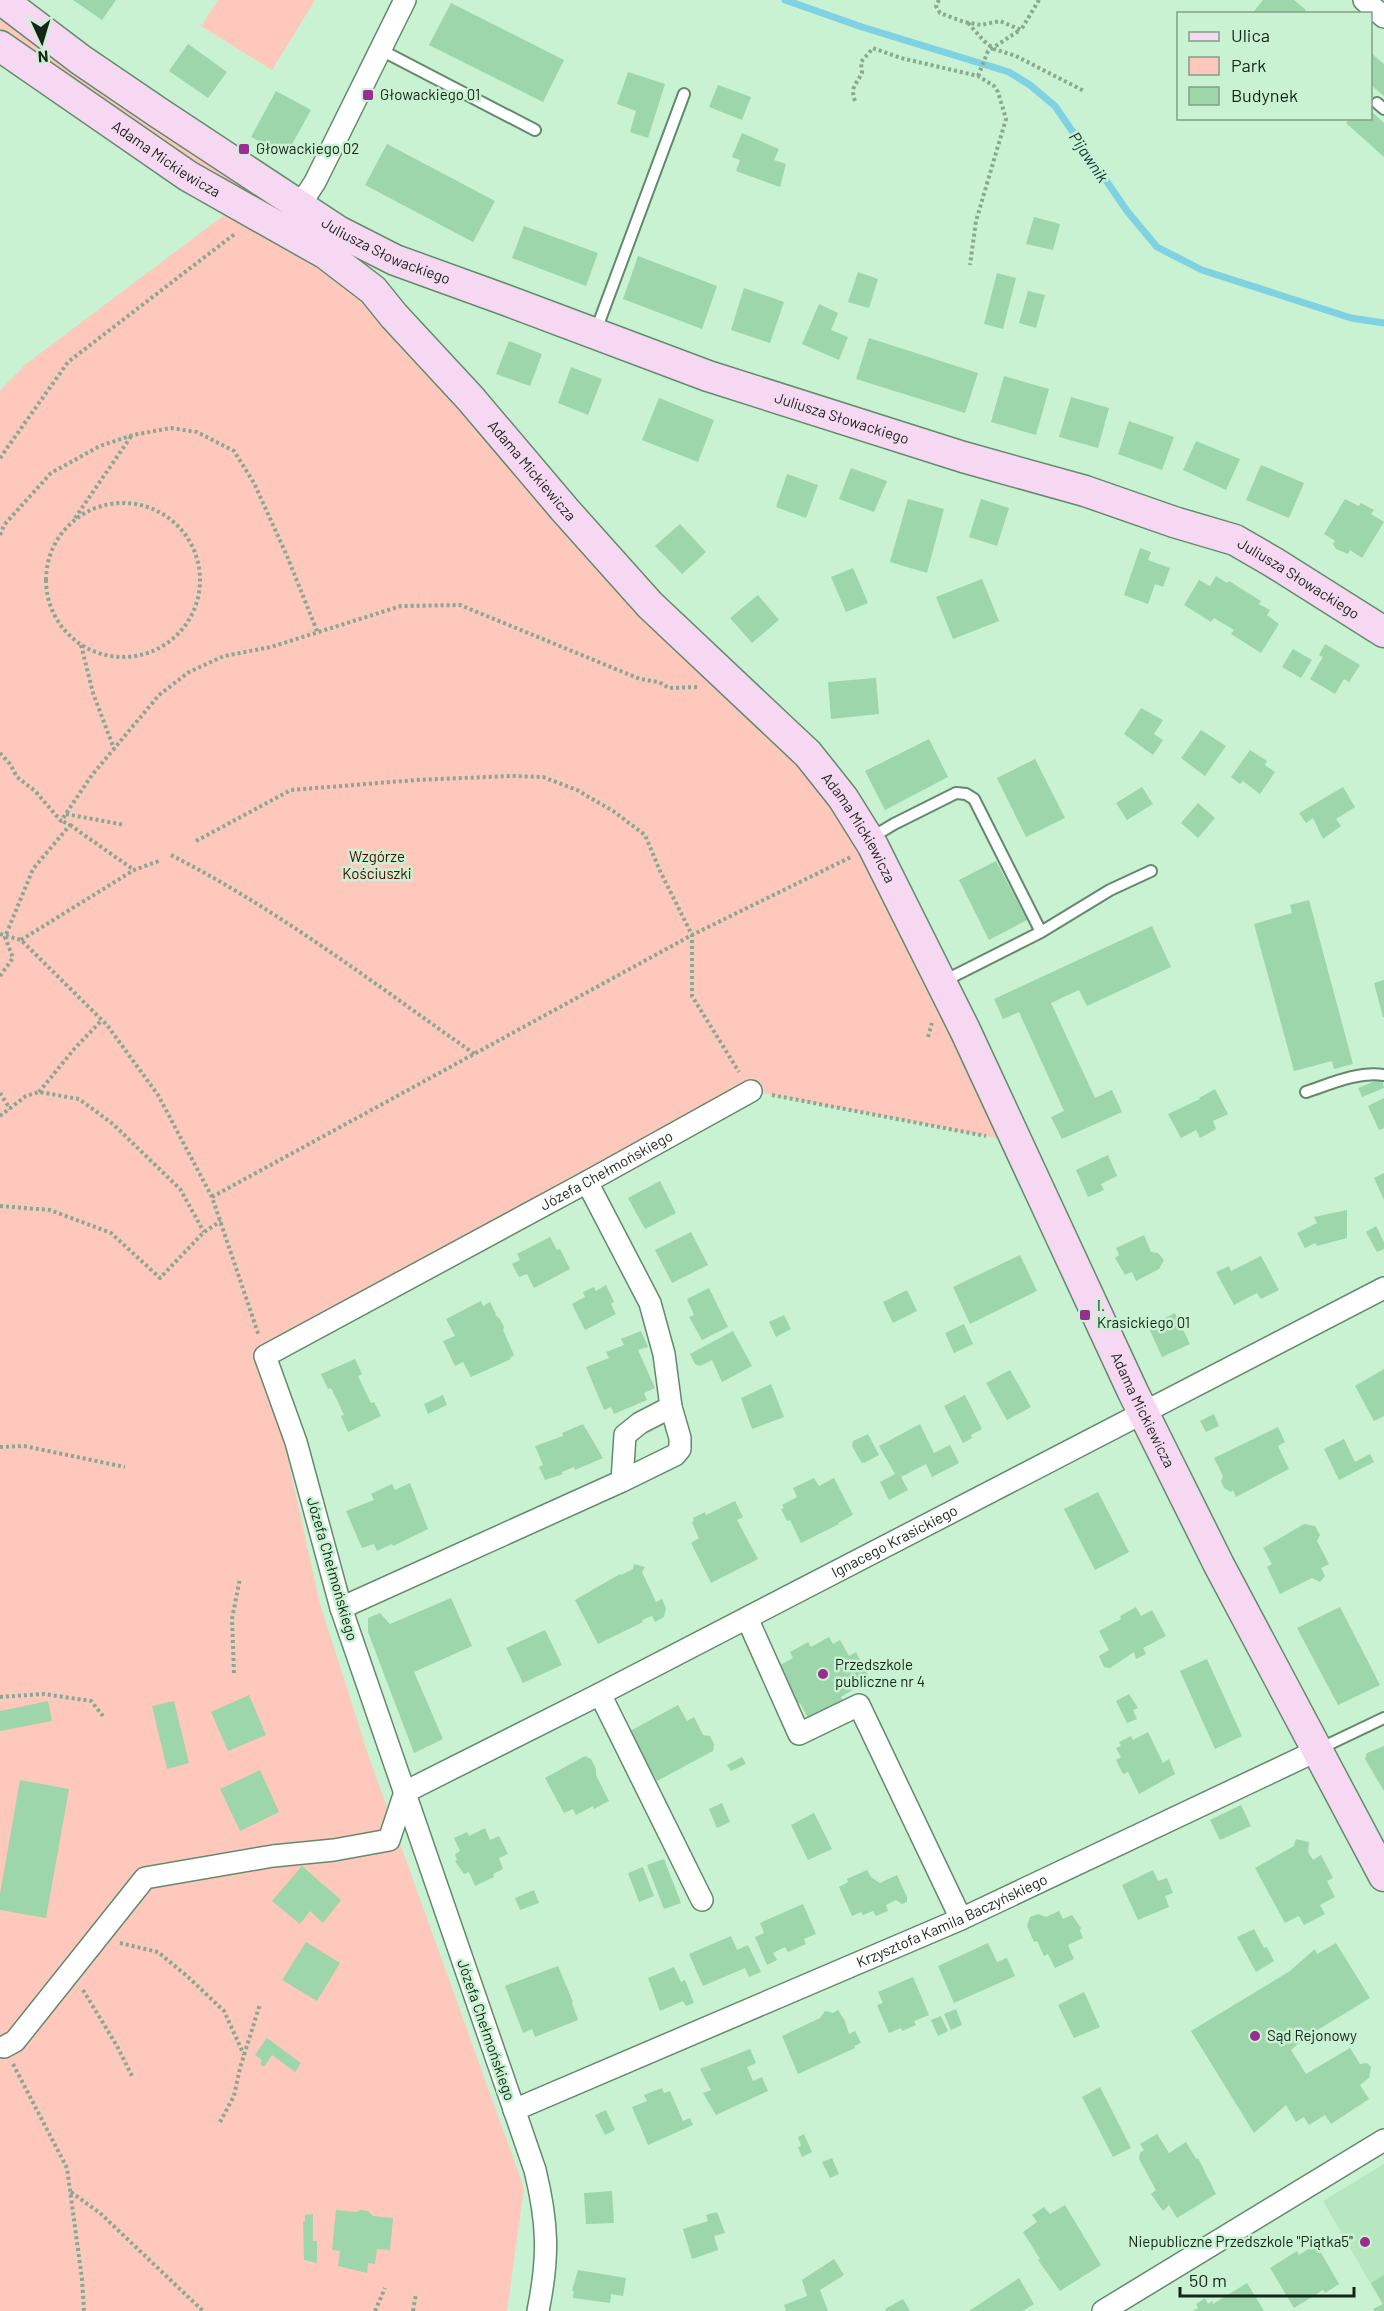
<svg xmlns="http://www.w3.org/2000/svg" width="1384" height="2311" viewBox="0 0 1384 2311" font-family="Barlow,sans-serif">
	<rect width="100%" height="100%" fill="#c8f2d1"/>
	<path fill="#b6e7c1" d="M1384,2164V2307L1323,2201Z"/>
	<path fill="#fec8bd" d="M218,0H315L272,70L201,26Z
		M0,12L261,193L255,202L194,168L0,33Z
		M254,212L353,291L808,754L1018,1142L751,1091L265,1356L266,1380L285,1446L320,1604L369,1757L524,2188L507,2311H0V390L26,364L223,216Z"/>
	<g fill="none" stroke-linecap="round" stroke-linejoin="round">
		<path stroke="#7fd2e2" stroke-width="7" d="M785,0L862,27L1009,72L1030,85L1055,106L1127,211L1157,247L1202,270L1351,318L1384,323"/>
	</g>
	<path fill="#9dd6aa" d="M73,0H116L102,20Z
		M1263,0H1294L1306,10L1303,14H1252Z
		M451,3L564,60L543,102L429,45Z
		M188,44L227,72L208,98L169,71Z
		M1371,53L1384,64V96L1371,85Z
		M628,72L665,84L648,138L630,132L636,111L617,104Z
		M718,85L751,97L742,120L709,107Z
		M276,91L311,110L286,155L251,137Z
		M1371,111L1384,123V157L1346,123L1350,118H1371Z
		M742,133L779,149L774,160L786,164L780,187L736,171L740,160L732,157Z
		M387,144L495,201L473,242L365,185Z
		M1034,217L1060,224L1053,250L1026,244Z
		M524,226L598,253L586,286L512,258Z
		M638,256L717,286L702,329L623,299Z
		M858,272L878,279L869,308L848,302Z
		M997,273L1016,278L1003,329L984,324Z
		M744,288L784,302L770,343L731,330Z
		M1028,291L1045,295L1036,328L1019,323Z
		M819,304L838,313L831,330L848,337L839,360L802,344Z
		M869,338L978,373L965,413L856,379Z
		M509,341L542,354L530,386L496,374Z
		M571,367L602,379L588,415L558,403Z
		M1004,376L1049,389L1036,435L991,422Z
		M1071,397L1109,408L1098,448L1059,437Z
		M659,398L714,420L698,462L642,440Z
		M1129,421L1174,437L1162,470L1118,454Z
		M1196,441L1240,459L1226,490L1183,470Z
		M1261,465L1304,483L1289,518L1246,500Z
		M851,468L887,481L874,512L839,499Z
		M787,474L818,485L806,518L776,507Z
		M908,499L944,509L927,573L890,562Z
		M981,499L1009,508L997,546L969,537Z
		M1345,499L1359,506L1361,503L1374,510L1371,514L1384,522L1362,558L1350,550L1348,554L1336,549L1333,544L1335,541L1324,534Z
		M680,524L706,552L682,574L655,546Z
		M1140,548L1151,552L1148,560L1170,568L1163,587L1155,584L1148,604L1124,595Z
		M853,568L868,603L846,612L831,577Z
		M1216,576L1227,583L1229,581L1261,601L1259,604L1270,610L1267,615L1279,624L1261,653L1231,634L1234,630L1214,618L1211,622L1184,605L1199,580L1210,586Z
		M982,579L999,621L953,639L936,597Z
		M758,595L779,620L752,643L730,618Z
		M1325,644L1360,665L1349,682L1344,679L1335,694L1310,679L1323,657L1319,655Z
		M1293,649L1312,660L1301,678L1282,667Z
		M876,678L879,714L831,719L828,682Z
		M1141,708L1163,720L1154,734L1163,740L1153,755L1124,734Z
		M1201,730L1226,746L1205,776L1181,758Z
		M929,739L948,777L885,810L865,771Z
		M1250,750L1267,761L1265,765L1275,772L1260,794L1243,781L1240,784L1231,777Z
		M1035,759L1065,818L1026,837L997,778Z
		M1142,787L1153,804L1127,820L1116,803Z
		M1343,787L1355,807L1336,819L1341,826L1323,839L1313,818L1306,823L1299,813Z
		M1198,803L1215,818L1198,838L1181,823Z
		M996,861L1027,920L989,940L959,880Z
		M1309,900L1353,1064L1334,1069L1332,1061L1294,1071L1254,924L1292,913L1290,905Z
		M1152,926L1171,967L1087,1006L1079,990L1051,1003L1095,1098L1112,1090L1122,1112L1062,1139L1051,1117L1064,1111L1019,1012L1003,1019L994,999Z
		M1384,980V1017H1383L1374,983Z
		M1382,1078L1384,1088L1362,1097L1358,1088Z
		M1215,1089L1228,1114L1213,1121L1216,1129L1200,1138L1196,1130L1181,1138L1168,1114L1200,1099L1199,1098Z
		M1384,1098V1128L1379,1130L1368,1106Z
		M1108,1155L1117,1176L1101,1184L1104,1190L1088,1197L1076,1170Z
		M1384,1173V1200L1374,1178Z
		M660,1181L676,1213L645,1229L628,1198Z
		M1347,1210V1238L1317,1246L1315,1243L1305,1248L1297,1233L1317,1223L1314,1217Z
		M1376,1226L1384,1242V1249L1377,1252L1366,1232Z
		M691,1232L708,1265L672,1283L655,1250Z
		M1144,1235L1151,1252L1158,1253L1164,1260L1159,1269L1136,1281L1132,1272L1125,1275L1115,1258L1119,1255L1116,1248Z
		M550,1237L557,1250L560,1249L570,1269L534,1288L527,1274L519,1277L512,1264L520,1260L517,1254Z
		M1020,1255L1037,1291L970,1324L953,1287Z
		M1261,1256L1279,1290L1261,1299L1257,1293L1234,1305L1216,1272L1229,1266L1231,1271Z
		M606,1285L614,1302L611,1304L616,1314L585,1330L572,1304L585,1297L583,1292L594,1287L596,1291Z
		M709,1288L728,1327L702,1340L689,1317L694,1315L687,1299Z
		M907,1290L917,1311L893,1323L883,1302Z
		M481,1301L483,1306L490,1302L496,1314L495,1315L500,1319L504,1327L503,1330L514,1355L510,1358L511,1359L471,1377L463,1362L455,1366L443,1341L455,1336L446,1319Z
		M1175,1313L1190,1344L1162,1357L1148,1326Z
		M784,1315L791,1329L776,1337L769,1322Z
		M964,1324L973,1344L954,1353L945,1333Z
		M641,1331L648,1347L638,1350L655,1388L644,1393L647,1400L614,1414L611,1407L604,1410L586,1367L609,1358L606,1352L624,1345L621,1339Z
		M733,1331L752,1366L722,1382L712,1360L700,1366L695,1364L690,1354Z
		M355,1359L362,1374L358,1376L371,1403L374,1402L381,1416L348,1432L341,1416L344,1415L337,1400L331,1388L328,1389L321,1374Z
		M1384,1369V1416L1374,1421L1355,1386Z
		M1010,1370L1031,1407L1007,1420L986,1383Z
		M771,1384L784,1417L752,1429L741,1398Z
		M443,1395L447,1405L428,1414L424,1404Z
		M965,1395L982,1429L971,1435L972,1438L963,1443L944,1406Z
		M1214,1414L1219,1426L1206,1432L1200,1421Z
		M583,1424L603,1458L575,1470L574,1467L562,1472L563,1474L545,1480L539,1467L543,1465L535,1446L563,1436L562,1433Z
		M920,1424L934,1453L950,1445L959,1463L932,1477L926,1464L901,1477L908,1490L889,1500L880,1482L895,1474L879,1446Z
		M1278,1427L1285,1442L1278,1446L1289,1469L1236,1497L1233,1490L1231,1492L1224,1488L1221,1481L1223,1476L1214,1458Z
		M868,1434L879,1455L864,1463L861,1462L852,1446L853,1441Z
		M1344,1439L1355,1462L1370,1454L1374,1462L1339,1480L1324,1449Z
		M814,1478L819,1486L834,1478L853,1515L838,1523L839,1524L801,1543L790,1520L787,1521L781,1509L784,1508L782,1505L797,1497L793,1488Z
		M410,1483L428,1529L393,1546L392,1544L377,1551L374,1544L362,1548L346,1511L374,1500L371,1494L392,1484L395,1490Z
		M1098,1492L1129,1552L1095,1570L1064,1509Z
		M735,1501L743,1517L737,1520L758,1559L711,1583L691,1543L699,1538L692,1523L694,1521L693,1518L705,1512L706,1515Z
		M1304,1524L1315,1526L1320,1535L1317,1541L1329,1564L1321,1568L1325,1576L1320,1582L1312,1578L1280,1594L1267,1567L1272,1564L1263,1548Z
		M634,1564L645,1567L642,1572L656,1602L662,1599L666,1608L664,1617L655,1622L652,1616L642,1620L643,1622L598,1644L575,1600L620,1574L621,1575L633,1569Z
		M451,1598L472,1646L414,1672L443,1739L414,1753L368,1632V1618L380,1613L390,1624Z
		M1136,1607L1141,1616L1152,1610L1166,1636L1143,1648L1146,1654L1136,1659L1134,1652L1110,1668L1104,1667L1099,1656L1109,1650L1099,1631L1121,1619L1120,1616Z
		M1340,1607L1380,1685L1338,1705L1297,1628Z
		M545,1630L562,1665L523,1683L506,1648Z
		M829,1637L833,1644L840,1640L849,1656L856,1652L870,1679L841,1697L843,1702L809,1720L800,1703L795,1705L775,1668L793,1658L790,1652L808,1642L811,1647Z
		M1207,1659L1242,1736L1215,1749L1180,1671Z
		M1129,1694L1138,1708L1133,1710L1137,1719L1127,1723L1116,1701Z
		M249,1695L266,1735L228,1751L211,1712Z
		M48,1701L52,1721L0,1731V1711Z
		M174,1701L189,1763L167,1769L152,1706Z
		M678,1705L687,1721L694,1717L703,1735L710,1736L714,1744L713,1751L657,1781L630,1731Z
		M1148,1732L1163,1763L1169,1759L1175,1774L1139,1794L1128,1772L1123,1774L1116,1760L1121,1757L1116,1748L1121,1746L1119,1742L1131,1736L1133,1740Z
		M1384,1746V1791L1365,1759L1367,1753Z
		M585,1756L591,1759L596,1769V1775L609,1801L594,1809L593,1806L576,1815L573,1809L564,1813L545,1778Z
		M742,1757L746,1764L731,1771L727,1765Z
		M260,1770L279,1812L240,1831L220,1789Z
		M20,1780L69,1789L46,1918L0,1910V1894Z
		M722,1803L730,1822L717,1828L709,1809Z
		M1241,1805L1251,1826L1220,1840L1210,1820Z
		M814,1813L832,1849L808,1860L791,1825Z
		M485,1828L490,1840L499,1836L508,1854L499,1858L503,1869L493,1874L494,1877L475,1886L469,1872L464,1874L455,1861L457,1860L455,1854L460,1851L454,1838L467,1832L469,1836Z
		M1296,1839L1309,1842L1308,1852L1313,1860L1321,1855L1333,1878L1327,1881L1335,1897L1320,1905L1325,1914L1304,1925L1299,1916L1285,1923L1255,1868L1294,1846Z
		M664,1859L681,1903L664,1909L647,1865Z
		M302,1866L341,1900L323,1923L310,1911L300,1924L272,1901Z
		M643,1867L654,1896L639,1902L628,1873Z
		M867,1870L871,1877L880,1883L897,1875L907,1897V1902L902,1904L896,1900L886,1905L888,1911L876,1916L873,1911L863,1915L861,1912L852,1916L839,1887L848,1882L847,1879Z
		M1153,1870L1158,1881L1167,1878L1173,1893L1165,1896L1169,1907L1138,1920L1122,1885Z
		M534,1890L539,1903L520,1910L515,1898Z
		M803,1904L816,1934L804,1939L806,1944L788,1952L785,1947L773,1953L777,1960L767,1965L755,1937L764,1933L760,1923Z
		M1059,1911L1063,1919L1072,1915L1081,1928L1080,1931L1083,1938L1068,1945L1074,1959L1055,1968L1048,1954L1044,1956L1037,1941L1034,1942L1027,1926L1030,1917L1038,1914L1046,1917Z
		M1254,1929L1264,1948L1267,1947L1274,1961L1256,1972L1237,1937Z
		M731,1936L737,1950L748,1945L761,1972L749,1977L745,1968L703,1986L689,1954Z
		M306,1942L340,1963L317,2001L282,1980Z
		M988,1943L997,1962L1007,1958L1015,1976L954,2003L938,1966Z
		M1336,1943L1370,1998L1306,2037L1291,2050L1306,2074L1350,2048L1360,2064L1367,2063L1371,2067L1369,2078L1360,2085L1369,2099L1331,2124L1325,2115L1309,2125L1304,2117L1296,2122L1286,2105L1254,2133L1191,2031L1290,1971L1315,1949L1317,1954Z
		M558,1966L573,2002L572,2003L578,2020L535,2037L532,2029L523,2033L505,1986Z
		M674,1967L681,1982L685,1980L694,2003L686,2006L683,2001L660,2011L648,1978Z
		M913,1977L929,2015L914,2021L916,2025L902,2031L901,2028L889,2033L877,2005L883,2003L878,1992Z
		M1084,1992L1100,2027L1074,2038L1058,2005Z
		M956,2009L962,2025L951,2030L944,2014Z
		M838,2010L845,2021L849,2034L855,2031L861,2043L854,2046L855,2048L798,2074L782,2036L820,2018L825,2011L833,2013Z
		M941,2016L948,2031L938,2036L931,2020Z
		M267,2038L301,2063L295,2072L272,2055L264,2067L260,2064L262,2060L255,2055Z
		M750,2049L756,2063L747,2067L753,2081L762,2077L768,2091L716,2115L703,2093L711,2090L700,2069Z
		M1100,2087L1131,2148L1113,2157L1082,2097Z
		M662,2088L664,2093L670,2091L683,2121L690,2118L693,2125L648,2145L632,2107L647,2101L644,2095Z
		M606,2110L615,2130L605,2135L595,2115Z
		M804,2134L812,2152L802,2157L798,2147L801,2146L798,2137Z
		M1157,2134L1169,2153L1186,2142L1196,2159L1198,2158L1216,2194L1177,2218L1169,2205L1163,2211L1151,2194L1156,2190L1139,2159L1140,2153L1144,2150L1140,2144Z
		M832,2158L839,2174L830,2178L822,2162Z
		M612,2191L614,2223L586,2224L584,2193Z
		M1065,2205L1101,2265L1060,2291L1038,2260L1040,2259L1023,2232L1037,2222L1032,2215L1044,2207L1050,2214Z
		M336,2210L356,2212L361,2210L368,2211L373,2216L393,2218L390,2250L377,2249L375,2264L368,2263L367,2273L338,2266L340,2251L332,2250Z
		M717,2212L725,2233L714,2236L718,2250L692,2259L683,2229L708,2221L706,2215Z
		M313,2214V2241H317V2263L304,2260L303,2221H305V2215Z
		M1316,2244L1339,2284L1325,2293L1323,2290L1294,2308L1270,2268L1297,2251L1299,2255Z
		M834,2259L844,2275L820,2290L828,2311H786L784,2305L807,2296L802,2280Z
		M578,2270L626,2278L623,2296L611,2294L610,2303L573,2298L574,2291H572Z
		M1384,2275V2311H1374L1373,2309L1383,2304L1371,2283Z
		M1019,2278L1034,2304L1023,2311H969Z
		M1247,2283L1264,2311H1193L1198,2308L1196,2304L1205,2298L1208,2304L1212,2301L1213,2304Z
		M903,2299L910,2311H886L885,2309Z"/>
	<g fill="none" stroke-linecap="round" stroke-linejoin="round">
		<g stroke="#638a6c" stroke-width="14">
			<path id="lane" d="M379,49L535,130
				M1377,103L1384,109
				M595,333L684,94
				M869,839L894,824L956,793L966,794L974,799L1041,932L942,982
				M1041,932L1110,890L1151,871
				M1306,1092C1330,1084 1358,1071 1384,1075
				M1319,1749L1384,1718"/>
		</g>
		<g stroke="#638a6c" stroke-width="24">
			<g id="street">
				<path d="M1364,0L1384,17"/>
				<path d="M292,217L315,182L405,0"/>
				<path d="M622,1481L625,1435L640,1423L671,1407"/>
				<path d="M341,1608L622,1481L675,1455L680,1449V1438L671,1407L664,1354L650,1303L587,1182"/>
				<path d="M747,1618L799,1734L859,1705L961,1919"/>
				<path d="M600,1694L702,1900"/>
				<path id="s1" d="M405,1792L600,1694L1384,1288"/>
				<path d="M4,2047L15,2041L145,1878L273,1856L334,1850L389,1840L405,1792"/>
				<path id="s2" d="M514,2110L961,1919L1316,1751"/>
				<path id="s3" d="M538,2311C549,2257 548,2223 535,2170L341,1608L296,1442L265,1356L587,1182L751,1091"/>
				<path d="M1103,2311L1384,2140"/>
			</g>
		</g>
		<g stroke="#638a6c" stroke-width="33">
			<g id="secondary">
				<path id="s4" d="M2,0L81,60L159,113L338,231L395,260L511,302L708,376L963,457L1085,491L1174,522L1235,540L1273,562L1384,632"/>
				<path id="s5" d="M0,46L188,176L326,254L373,290L394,316L470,398L565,510L650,605L808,754L843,798L873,846L965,1030L1133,1392L1219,1565L1384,1876"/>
			</g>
		</g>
		<path stroke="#88a98f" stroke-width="4" stroke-dasharray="3 3" stroke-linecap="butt" d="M939,0L936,6L940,13L964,22L981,25L1000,21L1021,30L1039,0
			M968,23L984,41L994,49L1016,56L1084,91
			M978,76L988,51L1020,30
			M855,101C850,87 856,85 862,73L861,62L873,48L901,58L978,76L994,86L998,92L1006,119L976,221L970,265
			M0,458L68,362L236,233
			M46 580a77 77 0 1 1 154 0a77 77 0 1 1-154 0Z
			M75,518L132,435
			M0,535L4,525L51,473L100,446L133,435L171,428L197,432L234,451L254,483L287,556L317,631
			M81,645L93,693L114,749
			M0,753L10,764L17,777L35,791L61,821L92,775L159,695L189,672L224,656L271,647L401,606L460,605L640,679L659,682L669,688L699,687
			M66,814L125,825
			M70,825L134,870
			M196,841L291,790L416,780L512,776L543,777L577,790L613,811L645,835L660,871L692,935V996L739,1072
			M171,855C279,910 376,985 476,1055
			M0,934L21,940L107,1025L158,1095L212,1197L259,1336
			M21,940L134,870L159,861
			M0,976L13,958L5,937L33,869L70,825L62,821
			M928,1037L932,1023
			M39,1092L75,1048L102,1020
			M0,1093L10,1109
			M772,1095L986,1136
			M0,1116L26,1096L39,1092L79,1099L113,1124L180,1189L204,1232
			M212,1197L692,935L851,857
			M0,1206L50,1210L111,1233L160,1278L204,1232L221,1221
			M0,1447L24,1446L125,1467
			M234,1673L232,1619L240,1578
			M0,1697L44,1694L91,1701L103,1716
			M120,1943L158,1952L187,1976L224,2011L244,2055
			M83,1990L117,2046L133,2078
			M13,2064L67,2168L82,2279L84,2311
			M220,2122L234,2096L240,2068L260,2004
			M71,2192L100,2213L203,2311
			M375,2311L385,2288
			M413,2311L416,2294"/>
		<use href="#lane" stroke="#fff" stroke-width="10"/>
		<use href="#street" stroke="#fff" stroke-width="21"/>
		<use href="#secondary" stroke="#f7d8f3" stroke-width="30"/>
	</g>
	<g fill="#982e90" stroke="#c8f2d1" stroke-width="2">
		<rect x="362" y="89" width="12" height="12" rx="3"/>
		<rect x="238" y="143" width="12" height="12" rx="3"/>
		<rect x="1079" y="1309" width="12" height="12" rx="3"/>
		<circle cx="823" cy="1674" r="6"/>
		<circle cx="1255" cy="2036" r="6"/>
		<circle cx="1365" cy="2242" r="6"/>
	</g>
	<g text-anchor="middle" stroke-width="5" stroke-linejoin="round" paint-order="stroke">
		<g font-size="15" fill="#162519" stroke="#c8f2d1" text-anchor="start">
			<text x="380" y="100">Głowackiego 01</text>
			<text x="256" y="154">Głowackiego 02</text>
			<text x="1097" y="1311">I.<tspan x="1097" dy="17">Krasickiego 01</tspan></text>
			<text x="835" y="1670">Przedszkole<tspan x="835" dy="17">publiczne nr 4</tspan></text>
			<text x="1267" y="2041">Sąd Rejonowy</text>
			<text x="1353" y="2247" text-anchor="end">Niepubliczne Przedszkole "Piątka5"</text>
		</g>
		<g font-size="15" fill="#162519" stroke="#c8f2d1">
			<text dy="5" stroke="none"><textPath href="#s5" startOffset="201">Adama Mickiewicza</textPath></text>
			<text dy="5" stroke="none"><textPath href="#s4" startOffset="460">Juliusza Słowackiego</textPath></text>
			<text dy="5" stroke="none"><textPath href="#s4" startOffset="946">Juliusza Słowackiego</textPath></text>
			<text dy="5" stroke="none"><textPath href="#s5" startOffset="687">Adama Mickiewicza</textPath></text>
			<text dy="5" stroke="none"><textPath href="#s4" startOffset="1432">Juliusza Słowackiego</textPath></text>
			<text dy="5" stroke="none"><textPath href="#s5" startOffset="1173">Adama Mickiewicza</textPath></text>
			<text dy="5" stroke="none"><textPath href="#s3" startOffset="1389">Józefa Chełmońskiego</textPath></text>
			<text dy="5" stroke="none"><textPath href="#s5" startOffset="1821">Adama Mickiewicza</textPath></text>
			<text dy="5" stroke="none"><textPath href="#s1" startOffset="550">Ignacego Krasickiego</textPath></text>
			<text transform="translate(332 1569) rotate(74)" y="5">Józefa Chełmońskiego</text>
			<text dy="5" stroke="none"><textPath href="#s2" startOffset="477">Krzysztofa Kamila Baczyńskiego</textPath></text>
			<text transform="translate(486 2030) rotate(71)" y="5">Józefa Chełmońskiego</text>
		</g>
		<g font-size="15" fill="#560400" stroke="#c8f2d1">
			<text x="377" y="862">Wzgórze<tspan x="377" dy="17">Kościuszki</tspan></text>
		</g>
		<g font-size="16" font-style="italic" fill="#073138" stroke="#c8f2d1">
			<text transform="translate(1089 157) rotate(56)" y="6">Pijawnik</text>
		</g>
	</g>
	<rect x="1177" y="12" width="195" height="108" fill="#c8f2d1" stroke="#81a087" stroke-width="1.5"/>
	<rect x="1189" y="32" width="30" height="9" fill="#f7d8f3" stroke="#81a087" stroke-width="1.5"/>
	<text x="1231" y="42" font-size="18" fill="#162519">Ulica</text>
	<rect x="1189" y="57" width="30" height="18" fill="#fec8bd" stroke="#81a087" stroke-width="1.5"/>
	<text x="1231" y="72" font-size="18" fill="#162519">Park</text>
	<rect x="1189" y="87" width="30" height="18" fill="#9dd6aa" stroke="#81a087" stroke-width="1.5"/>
	<text x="1231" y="102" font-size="18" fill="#162519">Budynek</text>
	<g transform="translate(42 42) rotate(176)" stroke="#c8f2d1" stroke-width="4.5" paint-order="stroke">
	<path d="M0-4.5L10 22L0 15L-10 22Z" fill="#162519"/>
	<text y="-9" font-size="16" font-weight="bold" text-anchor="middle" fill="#162519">N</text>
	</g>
	<path d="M1180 2287v9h174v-9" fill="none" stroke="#162519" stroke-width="3"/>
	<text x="1189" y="2287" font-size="18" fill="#162519" stroke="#c8f2d1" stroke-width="4.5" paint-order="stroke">50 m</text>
</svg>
